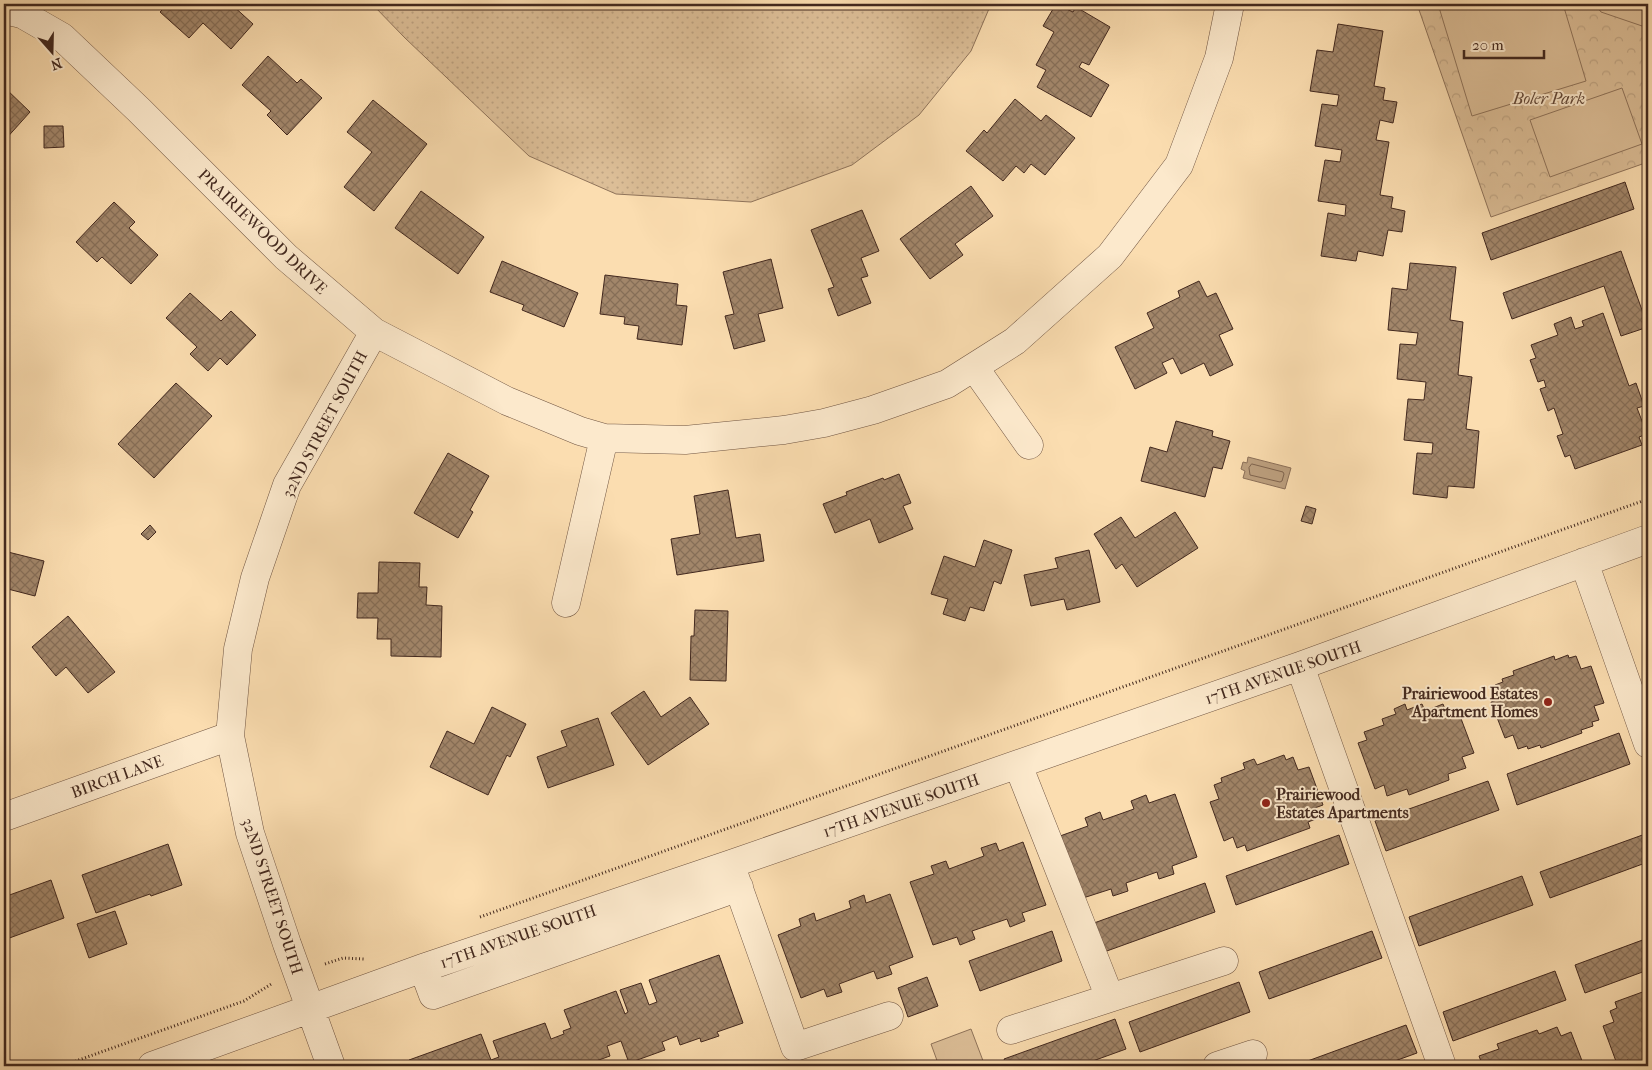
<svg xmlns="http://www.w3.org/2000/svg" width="1652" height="1070" viewBox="0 0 1652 1070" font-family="'IM FELL French Canon',serif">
	<defs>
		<pattern id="grass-dots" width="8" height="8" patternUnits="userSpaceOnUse" patternTransform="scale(1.25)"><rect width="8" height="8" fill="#dcbe97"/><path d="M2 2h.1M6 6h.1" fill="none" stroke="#bea382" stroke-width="1.8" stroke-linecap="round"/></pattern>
		<pattern id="park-crowns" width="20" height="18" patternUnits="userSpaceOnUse" patternTransform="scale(1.25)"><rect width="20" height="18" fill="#dcbe97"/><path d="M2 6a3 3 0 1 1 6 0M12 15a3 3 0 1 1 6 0" fill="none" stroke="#bea382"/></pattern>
		<pattern id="building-cross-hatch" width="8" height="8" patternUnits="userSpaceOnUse" patternTransform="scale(1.25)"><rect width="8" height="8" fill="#a2866a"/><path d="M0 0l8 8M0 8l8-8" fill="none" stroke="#866e57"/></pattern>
	</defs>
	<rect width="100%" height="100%" fill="#fbddb0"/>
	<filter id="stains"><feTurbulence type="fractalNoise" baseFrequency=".004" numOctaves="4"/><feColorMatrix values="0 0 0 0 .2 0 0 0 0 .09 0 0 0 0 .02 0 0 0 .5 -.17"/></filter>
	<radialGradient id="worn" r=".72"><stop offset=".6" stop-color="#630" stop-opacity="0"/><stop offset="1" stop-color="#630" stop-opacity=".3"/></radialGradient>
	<path fill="url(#grass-dots)" stroke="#8f735a" d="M372,4H991L971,51L919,115L852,165L751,202L616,194L529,156L405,38Z"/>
	<path fill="url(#park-crowns)" stroke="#8f735a" d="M1417,4H1648V162L1491,217Z"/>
	<path fill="#dcbe97" stroke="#8f735a" d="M1438,4H1563L1586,81L1472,116Z
		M1595,4H1648V28L1601,12Z
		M1622,88L1642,144L1550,177L1530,120Z
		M971,1029L985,1066H939L931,1044Z"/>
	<path fill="#bc9f7e" stroke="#8b6f58" d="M1248,457L1291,468L1285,489L1243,478L1245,471L1241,469L1243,462L1247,463Z"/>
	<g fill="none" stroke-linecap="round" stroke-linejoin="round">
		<path stroke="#7f644e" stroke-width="1" d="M1252,464L1283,472L1284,474L1282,481L1280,482L1250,475L1249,468Z"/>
	</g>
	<path fill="url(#building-cross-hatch)" stroke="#42281e" d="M168,4H231L253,24L231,49L203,23L189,38L160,12Z
		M1056,4L1073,12L1076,7L1110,27L1089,65L1082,62L1079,67L1109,85L1091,117L1037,87L1046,70L1036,65L1054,32L1043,26Z
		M1338,24L1383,31L1374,86L1385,88L1383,100L1397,102L1393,123L1380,120L1376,140L1389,142L1380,195L1393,197L1391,208L1405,211L1402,232L1388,230L1383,256L1358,251L1356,261L1321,256L1328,213L1345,216L1346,205L1318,201L1325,160L1340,162L1342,150L1315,146L1322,104L1337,106L1339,95L1310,91L1317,50L1333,52Z
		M268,56L297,83L301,79L322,98L287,135L267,115L271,111L242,85Z
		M4,87L30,112L4,141Z
		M1015,99L1041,121L1046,115L1075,138L1045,175L1031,164L1024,173L1016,166L1003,181L966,151L984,130L987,133Z
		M373,100L427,144L374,211L344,187L372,152L347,132Z
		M44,126H63L64,147L44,148Z
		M1625,182L1634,209L1491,260L1482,233Z
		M971,186L993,216L955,244L963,255L930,279L900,239Z
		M421,191L484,237L458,274L395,228Z
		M114,202L135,222L129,228L158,255L131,284L102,257L97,262L76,242Z
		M862,210L879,251L861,258L868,276L861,278L871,303L838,316L828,289L834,287L811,230Z
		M1621,251L1648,327L1621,336L1604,286L1512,319L1503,293Z
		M771,259L783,308L758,314L765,341L734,349L725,316L734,314L723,272Z
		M502,261L578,293L564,327L522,310L524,305L490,292Z
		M1410,263L1456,267L1450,320L1463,322L1458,375L1472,377L1466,429L1479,431L1474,488L1448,486L1447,498L1413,494L1417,453L1432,454L1433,443L1404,440L1408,399L1424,400L1426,382L1397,379L1400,344L1416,345L1418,333L1388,330L1392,288L1407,290Z
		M605,275L678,284L676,305L687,306L682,345L637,339L639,326L624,324L625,317L600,314Z
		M1199,281L1207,297L1216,293L1233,329L1219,335L1233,365L1210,376L1204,363L1181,374L1173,358L1162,363L1167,373L1135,389L1115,347L1154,328L1147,313L1180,297L1178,291Z
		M190,293L221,321L231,311L256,335L227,365L220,358L208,371L190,354L197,347L166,318Z
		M1603,313L1629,386L1636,383L1644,406L1637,408L1647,434L1639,437L1642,445L1575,469L1570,455L1565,457L1557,436L1563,434L1554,408L1548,411L1540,389L1546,387L1544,380L1538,382L1530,360L1536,358L1531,345L1558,335L1554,324L1571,317L1575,329L1584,326L1582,321Z
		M176,383L212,416L154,478L118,444Z
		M1176,421L1213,431L1212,436L1230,441L1222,469L1213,467L1205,497L1141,481L1150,447L1167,452Z
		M448,453L489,476L470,510L473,512L458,538L414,513Z
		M899,474L911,503L903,506L913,529L879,543L870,519L835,533L823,504L847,495L846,492L883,478L884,480Z
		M728,490L736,538L760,534L764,561L677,575L671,539L700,534L694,496Z
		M1306,506L1316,509L1312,524L1301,521Z
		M1175,512L1198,548L1137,587L1122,564L1116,569L1094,534L1121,517L1135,538Z
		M150,525L156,532L148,540L141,534Z
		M984,540L1012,550L1001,584L994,581L984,611L970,607L965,621L943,614L948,599L931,594L944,556L975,567Z
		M1089,550L1100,602L1067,610L1064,599L1031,606L1024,575L1058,568L1055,558Z
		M4,551L44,561L35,596L4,588Z
		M379,562L420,563L419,587H427L426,605L442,606L441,657L391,656V639H377L378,618H357L358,593H378Z
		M695,610L728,611L726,681L690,680L691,636H694Z
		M68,616L115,672L88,693L66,667L56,676L32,647Z
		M1568,655L1569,658L1576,656L1581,669L1591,666L1604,703L1594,706L1599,720L1592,722L1593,726L1581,730L1582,733L1541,748L1540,745L1528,749L1527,746L1518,749L1513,735L1505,738L1491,702L1500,699L1495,685L1503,682L1502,679L1514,675L1513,671L1554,656L1555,660Z
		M644,691L661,717L690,697L709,724L648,765L611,713Z
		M1405,704L1407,710L1422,704L1425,711L1443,704L1446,712L1457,708L1474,753L1462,757L1466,768L1448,774L1449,780L1409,795L1407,789L1387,796L1384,785L1375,789L1358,743L1367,740L1364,732L1384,725L1382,719L1396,714L1394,709Z
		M492,707L526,724L510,757L507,755L488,795L430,767L447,731L474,744Z
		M598,718L614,765L548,788L537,757L567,746L561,731Z
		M1619,733L1630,764L1517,805L1507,774Z
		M1284,755L1286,760L1293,757L1298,770L1309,767L1323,805L1312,809L1316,819L1308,822L1310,828L1247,851L1245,845L1237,848L1233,837L1224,841L1210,802L1219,799L1214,785L1222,782L1221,778L1245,769L1243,763L1254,759L1257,765Z
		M1488,781L1499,810L1386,851L1375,821Z
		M1175,794L1197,857L1172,866L1174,874L1159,879L1157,872L1126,883L1128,891L1113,896L1111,889L1083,898L1060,836L1088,826L1085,818L1100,812L1103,820L1134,809L1131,801L1146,795L1149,803Z
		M1648,833V862L1550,898L1540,872Z
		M1339,835L1349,864L1236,905L1226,876Z
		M1023,842L1046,905L1022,913L1025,921L1010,927L1007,919L972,931L975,939L960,945L957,937L933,945L910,882L934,874L931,866L946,861L949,869L984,856L981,848L996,843L999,851Z
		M168,844L182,885L151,896L150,894L96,913L82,875Z
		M1522,876L1533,905L1419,946L1409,917Z
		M51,880L64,918L4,940V897Z
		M1205,883L1215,912L1104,952L1094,923Z
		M890,894L913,957L889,966L892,974L877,979L874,971L839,984L842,992L827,997L824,989L801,998L778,935L801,926L799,919L814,913L816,921L851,908L849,901L864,895L866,903Z
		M115,911L127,944L89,958L77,924Z
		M1052,931L1062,961L980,991L969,961Z
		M1372,931L1382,958L1269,999L1259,972Z
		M1648,938V970L1585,993L1575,965Z
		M719,955L743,1023L717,1032L719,1036L701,1042L700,1038L680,1045L677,1036L662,1042L665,1050L629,1063L621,1041L607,1046L610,1056L582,1066H559L558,1064L552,1066H411L409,1060L481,1034L491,1060L499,1057L493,1041L545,1023L551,1039L564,1034L563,1031L571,1028L564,1010L616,991L625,1014L628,1012L620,990L641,983L649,1005L657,1002L649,980Z
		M1555,971L1566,1000L1453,1041L1443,1012Z
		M927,977L938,1006L908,1017L898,988Z
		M1239,982L1250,1012L1140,1052L1129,1022Z
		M1648,990V1066H1630L1628,1060L1617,1064L1603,1026L1614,1022L1610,1011L1617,1008L1615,1002Z
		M1115,1019L1126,1049L1079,1066H1007L1004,1059Z
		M1406,1025L1417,1053L1381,1066H1294Z
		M1557,1027L1561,1036L1571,1032L1584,1066H1477L1482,1064L1479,1056L1499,1049L1497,1044L1537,1030L1539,1034Z"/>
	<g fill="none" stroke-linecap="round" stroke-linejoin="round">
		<g stroke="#705542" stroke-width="29">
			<path id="minor" d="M4,10L22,14L62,37L139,110L286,257L374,332L507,401L580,431L604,438L685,440L784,430L824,423L873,410L947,384L1015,341L1110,256L1179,165L1219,58L1230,4
				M974,367L1029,445
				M1584,562L1648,744
				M566,603L604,438
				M1300,666L1442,1066
				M1018,765L1110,998
				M4,817L230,736
				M732,869L795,1047L889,1016
				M423,968L433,995L739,887
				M1011,1030L1224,961
				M152,1066L423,968L731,864L1300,666L1648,539
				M331,1066L287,944L250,833L230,736L238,649L255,578L287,485L374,332
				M1217,1066L1253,1054"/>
		</g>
		<path stroke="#42281e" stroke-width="3" stroke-dasharray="1 2.5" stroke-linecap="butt" d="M480,917L1648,499
			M325,964L343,958L364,959
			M62,1066L244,1001L273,983"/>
		<use href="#minor" stroke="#fce9cc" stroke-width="28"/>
	</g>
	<g fill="#8f2418" stroke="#fce9cc" stroke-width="2">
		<circle cx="1548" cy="702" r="5"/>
		<circle cx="1266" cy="803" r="5"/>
	</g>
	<g text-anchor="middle" stroke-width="4" stroke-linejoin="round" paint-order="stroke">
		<g font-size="16" font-style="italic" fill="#614636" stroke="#fce9cc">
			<text x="1549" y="104">Boler Park</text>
		</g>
		<g font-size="16" fill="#42281e" stroke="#fce9cc">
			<text transform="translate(263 231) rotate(44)" y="6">PRAIRIEWOOD DRIVE</text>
			<text transform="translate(324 424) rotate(-62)" y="6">32ND STREET SOUTH</text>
			<text transform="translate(1283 672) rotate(-19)" y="6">17TH AVENUE SOUTH</text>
			<text transform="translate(117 776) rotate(-20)" y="6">BIRCH LANE</text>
			<text transform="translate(901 805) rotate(-19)" y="6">17TH AVENUE SOUTH</text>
			<text transform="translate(273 896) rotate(72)" y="6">32ND STREET SOUTH</text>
			<text transform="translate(518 936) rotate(-19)" y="6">17TH AVENUE SOUTH</text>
		</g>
		<g font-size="16" font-weight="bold" fill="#42281e" stroke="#fce9cc" text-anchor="end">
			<text x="1538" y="699">Prairiewood Estates<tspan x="1538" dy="18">Apartment Homes</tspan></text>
			<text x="1276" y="800" text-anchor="start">Prairiewood<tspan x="1276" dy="18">Estates Apartments</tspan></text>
		</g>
	</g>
	<rect width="1652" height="1070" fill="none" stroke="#fbddb0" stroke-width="20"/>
	<rect x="5" y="5" width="1642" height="1060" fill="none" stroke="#42281e" stroke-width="2.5"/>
	<rect x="10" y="10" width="1632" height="1050" fill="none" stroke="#42281e"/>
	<g transform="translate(52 52) rotate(160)" stroke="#fce9cc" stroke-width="4" paint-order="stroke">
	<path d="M0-4L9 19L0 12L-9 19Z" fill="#42281e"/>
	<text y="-8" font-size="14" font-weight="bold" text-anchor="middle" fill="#42281e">N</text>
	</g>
	<path d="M1464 50v8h80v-8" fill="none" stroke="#42281e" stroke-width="2.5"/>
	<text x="1472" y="50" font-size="15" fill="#42281e" stroke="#fce9cc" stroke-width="4" paint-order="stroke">20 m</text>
	<rect width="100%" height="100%" filter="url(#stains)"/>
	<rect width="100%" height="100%" fill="url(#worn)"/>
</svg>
